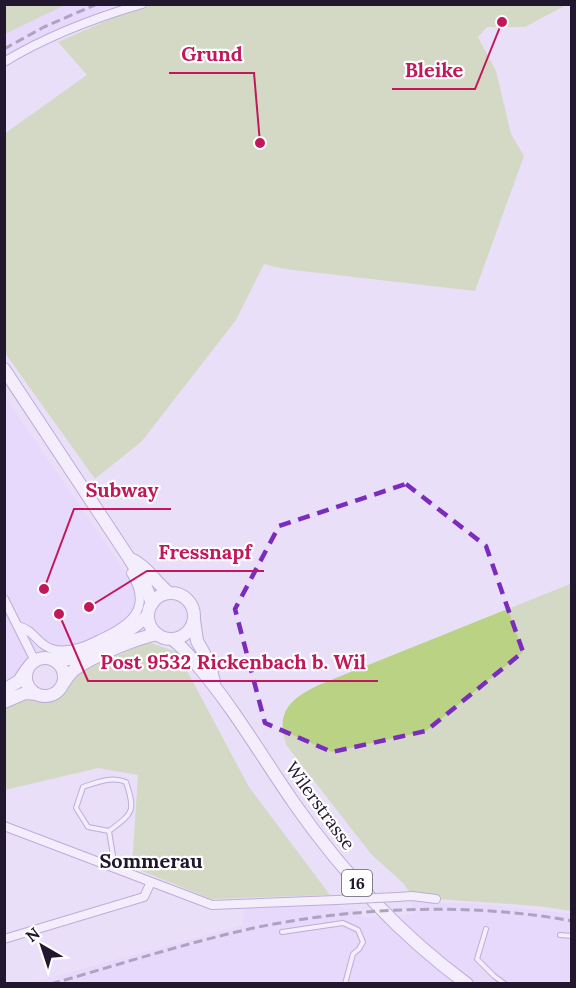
<svg xmlns="http://www.w3.org/2000/svg" width="576" height="988" viewBox="0 0 576 988" font-family="Lora,serif">
	<rect width="100%" height="100%" fill="#e9dff9"/>
	<path fill="#e2d2fd" d="M65,4L114,5L37,39L5,57V34Z
		M4,395L135,587L133,610L121,627L5,682Z
		M411,901L492,905L571,914V983L27,984L243,925V909L337,905L345,909L355,908L364,918L415,915Z"/>
	<path fill="#b9d283" d="M5,4H65V5L5,34Z
		M142,5H566L525,27H487L478,37L496,71L511,134L524,156L475,291L285,269L264,264L236,320L142,441L95,479L5,353L4,134L87,75L58,42Z
		M570,584L571,585V911C519,902 465,903 412,896L404,884L371,854L287,746C274,712 291,698 321,684Z
		M148,642L177,652L249,787L330,895L211,899L132,867L138,775L98,768L5,790L4,709L24,700L55,698L79,673Z"/>
	<g fill="none" stroke-linecap="round" stroke-linejoin="round">
		<g stroke="#8a71ac" stroke-width="6">
			<path id="lane" d="M109,831C133,813 136,812 126,782C111,776 98,782 83,787L76,808L88,827L109,831L115,868
				M486,929L477,959L494,976L505,984
				M282,932L343,923L358,930L363,942L359,949L353,954L345,984
				M560,935L572,936"/>
		</g>
		<g stroke="#8a71ac" stroke-width="10">
			<path id="street" d="M4,62C47,36 94,18 142,4
				M4,599L35,661
				M18,626C35,630 38,647 56,650C73,652 86,646 100,639C131,625 153,608 131,573
				M4,826L212,905L336,900
				M397,897L412,896L436,899
				M4,939L144,897L151,882"/>
		</g>
		<g stroke="#8a71ac" stroke-width="14">
			<path id="secondary" d="M26 677a19 19 0 1 1 38 0a19 19 0 1 1-38 0Z
				M53,659C60,659 67,660 73,658C100,650 128,634 148,615
				M63,684C66,679 70,673 75,669C92,657 136,638 157,634
				M4,690L19,681L27,669
				M4,702L25,693L37,694"/>
		</g>
		<g stroke="#8a71ac" stroke-width="14">
			<path id="primary" d="M4,369L129,558L145,584L152,604
				M129,558C147,566 154,581 169,593
				M148 616a23 23 0 1 1 46 0a23 23 0 1 1-46 0Z
				M194,620L197,641L209,662L214,682
				M172,639C183,647 189,655 197,665C234,708 262,757 294,803C342,872 399,934 467,984"/>
		</g>
		<use href="#lane" stroke="#fff" stroke-width="4"/>
		<use href="#street" stroke="#fff" stroke-width="8"/>
		<use href="#secondary" stroke="#fff" stroke-width="12"/>
		<use href="#primary" stroke="#fff" stroke-width="12"/>
		<path stroke="#665c75" stroke-width="3" stroke-dasharray="9 4.5" stroke-linecap="butt" d="M4,49L44,27L97,4
			M51,984C117,965 183,944 249,929C351,907 470,902 572,921"/>
		<g stroke="#8a71ac" stroke-width="10" stroke-linecap="butt">
			<path id="street-bridge" d="M336,900L397,897"/>
		</g>
		<use href="#street-bridge" stroke="#fff" stroke-width="8"/>
	</g>
	<path d="M0 0H576V988H0ZM406,484L486,546L523,652L426,731L332,752L265,723L235,609L279,526Z" fill="#e9dff9" fill-opacity=".55" fill-rule="evenodd"/>
	<path fill="none" stroke="#7b2cbf" stroke-width="4.5" stroke-dasharray="12 8" stroke-linejoin="round" d="M406,484L486,546L523,652L426,731L332,752L265,723L235,609L279,526Z"/>
	<g text-anchor="middle" stroke-width="4.5" stroke-linejoin="round" paint-order="stroke">
		<rect fill="#fff" stroke="#645d6d" stroke-width="1.5" x="342" y="870" width="30" height="26" rx="4.5"/>
		<g font-size="16" font-weight="bold" fill="#21172e">
			<text x="357" y="889">16</text>
		</g>
		<g font-size="18" fill="#21172e" stroke="#fff">
			<text transform="translate(320 806) rotate(54)" y="6">Wilerstrasse</text>
		</g>
		<g font-size="20" font-weight="bold" fill="#21172e" stroke="#fff">
			<text x="151" y="868">Sommerau</text>
		</g>
	</g>
	<path fill="none" stroke="#c2185b" stroke-width="2" d="M260 143L254 73H169M502 22L475 89H392M44 589L74 509H171M89 607L147 571H264M59 614L88 681H378"/>
	<g fill="#c2185b" stroke="#fff" stroke-width="2">
		<circle cx="260" cy="143" r="6"/>
		<circle cx="502" cy="22" r="6"/>
		<circle cx="44" cy="589" r="6"/>
		<circle cx="89" cy="607" r="6"/>
		<circle cx="59" cy="614" r="6"/>
	</g>
	<g font-size="20" text-anchor="middle" font-weight="bold" fill="#c2185b" stroke="#fff" stroke-width="4.5" stroke-linejoin="round" paint-order="stroke">
		<text x="212" y="61">Grund</text>
		<text x="434" y="77">Bleike</text>
		<text x="122" y="497">Subway</text>
		<text x="205" y="559">Fressnapf</text>
		<text x="233" y="669">Post 9532 Rickenbach b. Wil</text>
	</g>
	<rect width="576" height="988" fill="none" stroke="#21172e" stroke-width="12"/>
	<g transform="translate(42 946) rotate(321)" stroke="#ffffff" stroke-width="4.5" paint-order="stroke">
	<path d="M0-4.5L10 22L0 15L-10 22Z" fill="#21172e"/>
	<text y="-9" font-size="16" font-weight="bold" text-anchor="middle" fill="#21172e">N</text>
	</g>
</svg>
